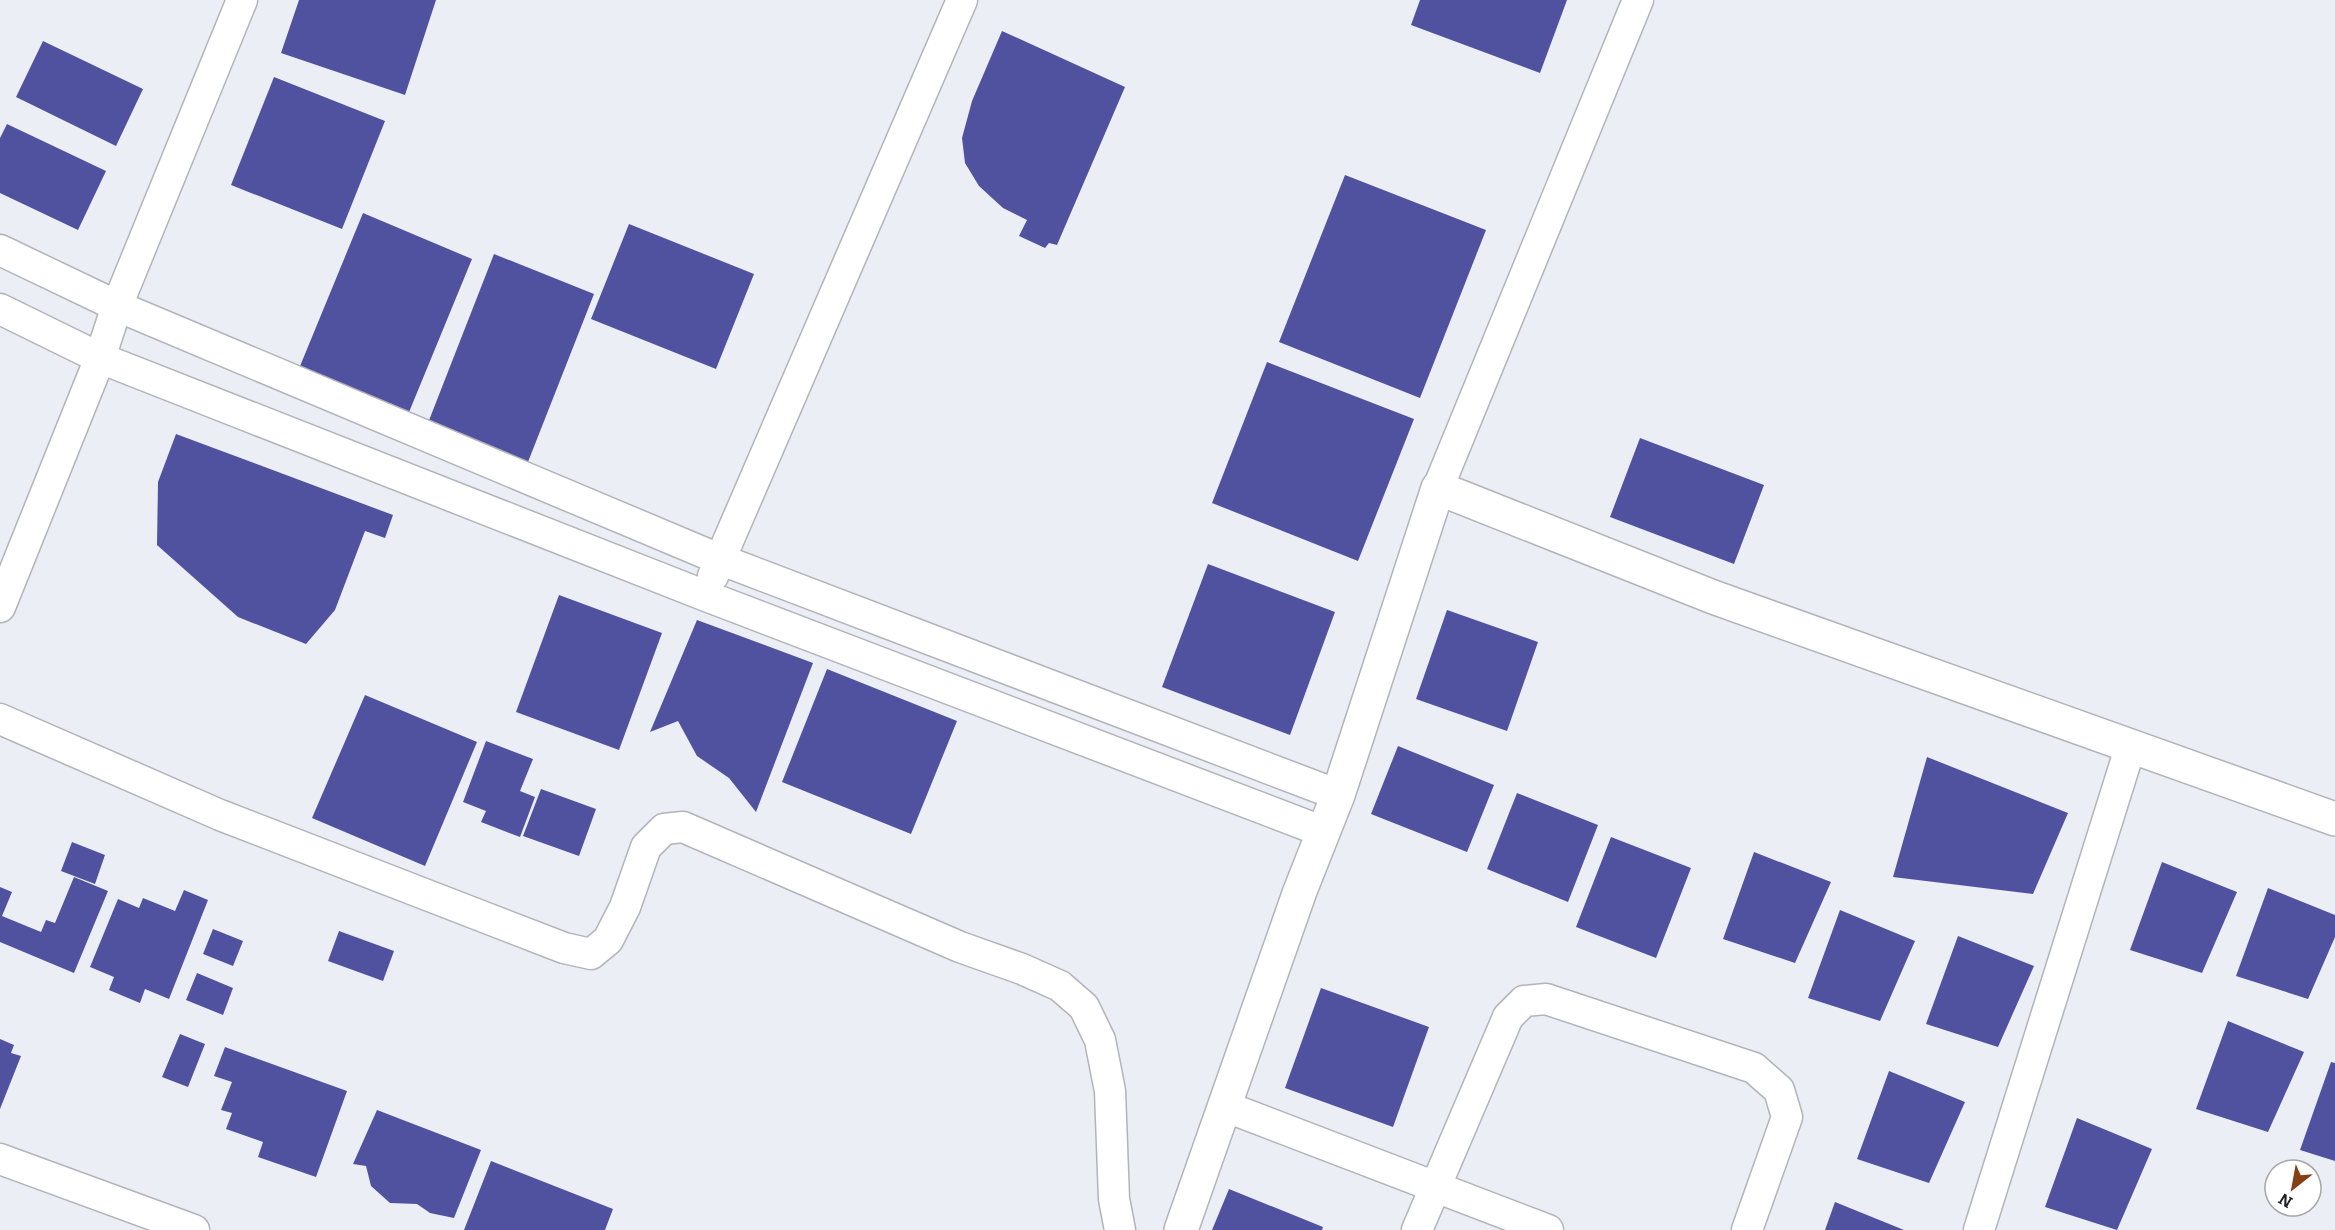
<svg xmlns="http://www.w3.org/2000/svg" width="2335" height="1230" viewBox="0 0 2335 1230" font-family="Bitter,serif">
	<rect width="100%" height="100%" fill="#eceef5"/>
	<path fill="#5052a0" d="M299,0H436L405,95L281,53Z
		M1420,0H1567L1540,73L1411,25Z
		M1002,31L1125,87L1057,245L1049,243L1045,248L1019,236L1027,220L1003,208L979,186L965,163L962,138L972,101Z
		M43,41L143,89L116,146L16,97Z
		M274,77L385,121L342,229L231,185Z
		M7,124L106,171L78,230L0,193V138Z
		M1345,175L1486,230L1420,398L1279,342Z
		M363,213L472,259L407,417L298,371Z
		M629,224L754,274L716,369L591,319Z
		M494,254L594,294L526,467L426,428Z
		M1267,362L1414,419L1358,561L1212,503Z
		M176,434L393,515L385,538L365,531L335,610L306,644L238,617L157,545L158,482Z
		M1640,438L1764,485L1734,564L1610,517Z
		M1208,564L1335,612L1290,735L1162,687Z
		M559,595L662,633L619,750L516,712Z
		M1447,610L1538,642L1507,731L1416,699Z
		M697,620L813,663L756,812L729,778L697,756L678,721L650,732Z
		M827,669L957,721L911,834L782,782Z
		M365,695L477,742L425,866L312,818Z
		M486,741L533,759L520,791L535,797L520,837L481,822L486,811L463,802Z
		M1398,746L1494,785L1467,852L1371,814Z
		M1927,757L2068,813L2033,894L1893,877Z
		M541,789L596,809L579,856L523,836Z
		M1517,793L1598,825L1568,902L1487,869Z
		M1611,837L1691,868L1656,958L1576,927Z
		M72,842L105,855L95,884L61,871Z
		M1754,852L1831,882L1795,963L1723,939Z
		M2162,862L2237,892L2202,973L2130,950Z
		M74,877L108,891L74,973L0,942V887L12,892L2,916L41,932L46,920L55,923Z
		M2268,888L2335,915V937L2308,999L2236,976Z
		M184,890L208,900L169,999L145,989L140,1003L109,990L114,977L90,967L118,899L139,908L143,898L175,911Z
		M1840,910L1915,941L1880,1021L1808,998Z
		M213,929L243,941L233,966L203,954Z
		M339,931L394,951L383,981L328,961Z
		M1958,936L2034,966L1998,1047L1926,1024Z
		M197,973L233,988L223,1015L186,1000Z
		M1321,988L1429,1027L1393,1127L1285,1088Z
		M2228,1021L2304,1052L2268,1132L2196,1109Z
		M180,1034L205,1044L188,1087L162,1077Z
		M0,1039L14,1045L11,1053L21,1056L0,1109Z
		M225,1047L347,1091L316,1177L258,1157L263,1142L226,1129L232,1113L221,1110L232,1082L214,1076Z
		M2331,1062L2335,1063V1161L2300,1150Z
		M1889,1071L1965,1102L1929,1183L1857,1159Z
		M377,1110L481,1150L454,1218L430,1213L417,1204L390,1203L371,1186L366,1166L353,1164Z
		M2077,1118L2152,1149L2117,1230L2045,1207Z
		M491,1161L613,1209L605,1230H464Z
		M1229,1189L1323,1227L1322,1230H1212Z
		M1835,1202L1904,1230H1825Z"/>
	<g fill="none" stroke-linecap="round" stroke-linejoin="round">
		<g stroke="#b2b3bb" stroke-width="33">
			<path id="street" d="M0,250L117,306L719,559L1338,795
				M0,309L100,358L706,596L1324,832
				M1438,488L1638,0
				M713,576L962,0
				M0,607L100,358L117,306L242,0
				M0,719L220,815L564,948L591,954L608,940L625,907L646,847L664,829L683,827L960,947L1022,969L1060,986L1084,1007L1100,1040L1110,1091L1114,1199L1120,1230
				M1224,1106L1548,1230
				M0,1159L194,1230
				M1417,1230L1508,1017L1524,1001L1546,999L1754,1068L1779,1090L1787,1117L1747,1230
				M1979,1230L2131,745"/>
		</g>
		<g stroke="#b2b3bb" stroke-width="36">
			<path id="secondary" d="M1181,1230L1300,891L1338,795L1438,488L1713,597L2335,819"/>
		</g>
		<use href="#street" stroke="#fff" stroke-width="30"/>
		<use href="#secondary" stroke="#fff" stroke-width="33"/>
	</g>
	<g transform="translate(2293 1188) rotate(211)"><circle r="28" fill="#ffffff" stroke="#a5a6a7" stroke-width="1.5"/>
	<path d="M0-4.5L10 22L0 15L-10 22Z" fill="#844015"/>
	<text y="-9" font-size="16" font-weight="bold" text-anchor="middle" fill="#1f2023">N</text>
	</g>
</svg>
